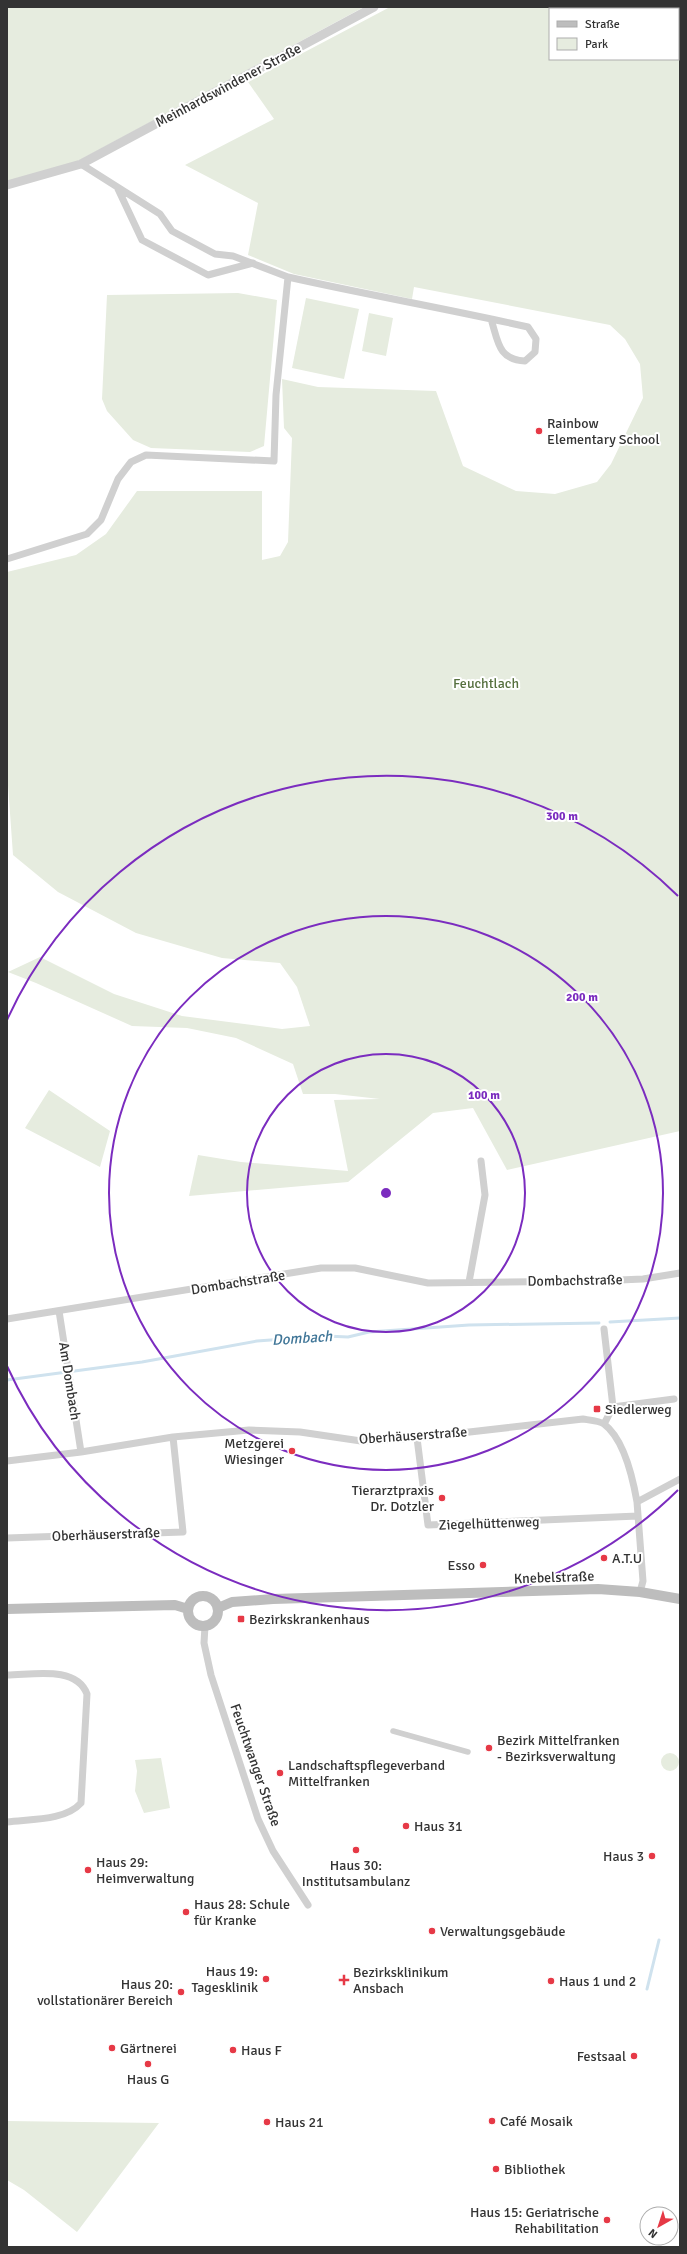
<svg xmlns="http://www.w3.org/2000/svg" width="687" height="2254" viewBox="0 0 687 2254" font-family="Signika,sans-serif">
	<rect width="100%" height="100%" fill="#fff"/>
	<path fill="#e6ecdf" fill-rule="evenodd" d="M7,7H364L78,161L7,182Z
		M390,7H680V1131L507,1170L473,1108L433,1113L348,1182L189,1196L198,1155L241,1162L348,1171L334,1100L380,1099L335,1094H303L293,1064L236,1038L187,1028L132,1026L36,983L8,972L40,957L114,994L182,1016L282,1029L310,1026L297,987L280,963L222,958L136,933L58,892L13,855L7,771V572L76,555L106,534L137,491H262V560L280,556L288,542L292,438L284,428L282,379L318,387L436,391L463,466L516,491L555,494L597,482L611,464L643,398L640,364L625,339L610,325L414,287L412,299L294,274L248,255L258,203L185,165L274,119L248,82ZM550,9H678V59H550Z
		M238,293L277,300L264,446L250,452L151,448L133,440L107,411L102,399L107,295Z
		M306,298L359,309L344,379L292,368Z
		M369,313L393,318L386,356L362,351Z
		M49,1090L110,1131L100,1167L25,1128Z
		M661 1762a9 9 0 1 1 18 0a9 9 0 1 1-18 0Z
		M161,1758L170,1808L144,1813L135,1791L137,1771L135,1760Z
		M7,2121L159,2123L77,2232L24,2190L7,2180Z"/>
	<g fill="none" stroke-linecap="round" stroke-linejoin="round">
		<path stroke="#cfe2ee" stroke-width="3" d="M610,1322L680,1318
			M7,1380L142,1362L257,1341L326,1336L348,1337L369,1332L469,1325L599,1323
			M647,1989L659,1940"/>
		<path stroke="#d0d0d0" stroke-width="5.5" d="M393,1731L468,1752"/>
		<path stroke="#d0d0d0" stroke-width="7" d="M118,189L142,240L208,275L253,263
			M288,277C368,295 449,309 528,327L536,339L535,352L525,361C498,360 498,341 491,319
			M7,559L87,534L101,520L118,479L131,462L146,455L274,461L276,395L288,277L233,256L215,254L172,231L160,214L81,164
			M469,1282L485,1195L481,1161
			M59,1311L81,1452
			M7,1319L321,1268H355L428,1283L596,1281L643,1279L680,1273
			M604,1329L613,1407
			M604,1424L613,1407L674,1399
			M417,1438L428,1525L638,1516
			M7,1461L81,1452L173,1437L249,1430L300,1432L361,1441L417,1438L583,1419C589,1420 600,1421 604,1424C624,1439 633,1479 637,1502
			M7,1538L183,1532L173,1437
			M640,1592L643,1581L637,1502L680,1479
			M205,1626L204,1643L211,1675L258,1819L273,1851L308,1905
			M7,1675C32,1675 76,1665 87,1694L81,1803C65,1821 30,1819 7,1822"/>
		<path stroke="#d0d0d0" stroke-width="9" d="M7,185L81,164L374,7"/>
		<path stroke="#bdbdbd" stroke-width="10" d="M188 1611a15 15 0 1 1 30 0a15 15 0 1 1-30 0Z
			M218,1608L232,1602L273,1599L598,1589L640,1592L680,1599
			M7,1609L175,1605L188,1609"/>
	</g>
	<g fill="none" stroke="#7b2cbf" stroke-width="2">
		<circle cx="386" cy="1193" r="139"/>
		<circle cx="386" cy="1193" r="277"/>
		<path d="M678 1490A416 416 0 0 1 7 1366M7 1020A416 416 0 0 1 678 896"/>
	</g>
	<g fill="#e63946" stroke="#fff" stroke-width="1.5">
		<circle cx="539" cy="431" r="4"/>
		<rect x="593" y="1405" width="8" height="8" rx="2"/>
		<circle cx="292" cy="1451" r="4"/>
		<circle cx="442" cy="1498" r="4"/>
		<circle cx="604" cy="1558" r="4"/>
		<circle cx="483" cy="1565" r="4"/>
		<rect x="237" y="1615" width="8" height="8" rx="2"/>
		<circle cx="489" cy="1748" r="4"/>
		<circle cx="280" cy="1773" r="4"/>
		<circle cx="406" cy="1826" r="4"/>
		<circle cx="356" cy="1850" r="4"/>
		<circle cx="652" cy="1856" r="4"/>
		<circle cx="88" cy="1870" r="4"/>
		<circle cx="186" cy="1912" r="4"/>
		<circle cx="432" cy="1931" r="4"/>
		<circle cx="266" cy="1979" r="4"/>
		<path d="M342 1974h4v4h4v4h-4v4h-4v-4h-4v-4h4z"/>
		<circle cx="551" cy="1981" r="4"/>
		<circle cx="181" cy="1992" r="4"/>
		<circle cx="112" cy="2048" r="4"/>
		<circle cx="233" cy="2050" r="4"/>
		<circle cx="634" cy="2056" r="4"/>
		<circle cx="148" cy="2064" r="4"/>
		<circle cx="492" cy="2121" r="4"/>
		<circle cx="267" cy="2122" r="4"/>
		<circle cx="496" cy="2169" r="4"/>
		<circle cx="607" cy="2220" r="4"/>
	</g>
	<g text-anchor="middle" stroke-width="4" stroke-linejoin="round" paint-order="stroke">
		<g font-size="14" fill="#333" stroke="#fff">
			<text transform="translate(228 85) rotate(-28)" y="5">Meinhardswindener Straße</text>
			<text transform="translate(575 1280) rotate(-1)" y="5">Dombachstraße</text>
			<text transform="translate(238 1282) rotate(-9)" y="5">Dombachstraße</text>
			<text transform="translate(70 1381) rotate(81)" y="5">Am Dombach</text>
			<text transform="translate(413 1435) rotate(-4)" y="5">Oberhäuserstraße</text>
			<text transform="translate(489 1523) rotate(-2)" y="5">Ziegelhüttenweg</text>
			<text transform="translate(106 1534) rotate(-2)" y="5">Oberhäuserstraße</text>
			<text transform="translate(554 1577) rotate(-2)" y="5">Knebelstraße</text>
			<text transform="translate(256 1765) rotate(71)" y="5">Feuchtwanger Straße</text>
		</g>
		<g font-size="14" fill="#333" stroke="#fff" text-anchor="start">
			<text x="547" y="428">Rainbow<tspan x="547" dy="16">Elementary School</tspan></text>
			<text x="605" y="1414">Siedlerweg</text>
			<text x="284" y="1448" text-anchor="end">Metzgerei<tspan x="284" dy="16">Wiesinger</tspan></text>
			<text x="434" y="1495" text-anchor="end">Tierarztpraxis<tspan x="434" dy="16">Dr. Dotzler</tspan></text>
			<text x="612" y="1563">A.T.U</text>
			<text x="475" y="1570" text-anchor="end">Esso</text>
			<text x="249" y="1624">Bezirkskrankenhaus</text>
			<text x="497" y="1745">Bezirk Mittelfranken<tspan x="497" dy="16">- Bezirksverwaltung</tspan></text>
			<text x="288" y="1770">Landschaftspflegeverband<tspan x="288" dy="16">Mittelfranken</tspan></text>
			<text x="414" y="1831">Haus 31</text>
			<text x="644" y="1861" text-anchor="end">Haus 3</text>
			<text x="96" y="1867">Haus 29:<tspan x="96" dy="16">Heimverwaltung</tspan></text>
			<text x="356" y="1870" text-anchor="middle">Haus 30:<tspan x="356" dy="16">Institutsambulanz</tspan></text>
			<text x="194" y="1909">Haus 28: Schule<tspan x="194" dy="16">für Kranke</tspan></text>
			<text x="440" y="1936">Verwaltungsgebäude</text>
			<text x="258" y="1976" text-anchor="end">Haus 19:<tspan x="258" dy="16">Tagesklinik</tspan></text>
			<text x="353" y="1977">Bezirksklinikum<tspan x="353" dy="16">Ansbach</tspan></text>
			<text x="559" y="1986">Haus 1 und 2</text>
			<text x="173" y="1989" text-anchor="end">Haus 20:<tspan x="173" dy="16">vollstationärer Bereich</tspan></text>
			<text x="120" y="2053">Gärtnerei</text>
			<text x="241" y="2055">Haus F</text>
			<text x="626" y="2061" text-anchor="end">Festsaal</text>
			<text x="148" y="2084" text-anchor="middle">Haus G</text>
			<text x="500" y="2126">Café Mosaik</text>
			<text x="275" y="2127">Haus 21</text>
			<text x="504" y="2174">Bibliothek</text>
			<text x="599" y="2217" text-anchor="end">Haus 15: Geriatrische<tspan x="599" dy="16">Rehabilitation</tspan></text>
		</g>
		<g font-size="14" fill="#56703f" stroke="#fff">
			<text x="486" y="688">Feuchtlach</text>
		</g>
		<g font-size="15" font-style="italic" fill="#3f7597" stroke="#fff">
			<text transform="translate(302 1338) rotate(-4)" y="5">Dombach</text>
		</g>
	</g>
	<circle cx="386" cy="1193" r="6" fill="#7b2cbf" stroke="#fff" stroke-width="2"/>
	<g font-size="12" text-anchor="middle" font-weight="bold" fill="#7b2cbf" stroke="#fff" stroke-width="4" stroke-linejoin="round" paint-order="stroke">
		<text x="562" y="820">300 m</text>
		<text x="582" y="1001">200 m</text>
		<text x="484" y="1099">100 m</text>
	</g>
	<rect width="687" height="2254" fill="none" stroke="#333333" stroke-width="16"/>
	<rect x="549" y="8" width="130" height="52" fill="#ffffff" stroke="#adadad"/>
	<rect x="557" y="21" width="20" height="6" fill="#bdbdbd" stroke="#adadad"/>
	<text x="585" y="28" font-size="12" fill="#333333">Straße</text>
	<rect x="557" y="38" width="20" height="12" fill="#e6ecdf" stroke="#adadad"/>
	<text x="585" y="48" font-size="12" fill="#333333">Park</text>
	<g transform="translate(659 2226) rotate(219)"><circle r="19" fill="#ffffff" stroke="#adadad"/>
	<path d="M0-3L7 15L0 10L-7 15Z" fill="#e63946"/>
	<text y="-6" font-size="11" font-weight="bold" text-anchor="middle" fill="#333333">N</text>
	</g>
</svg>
